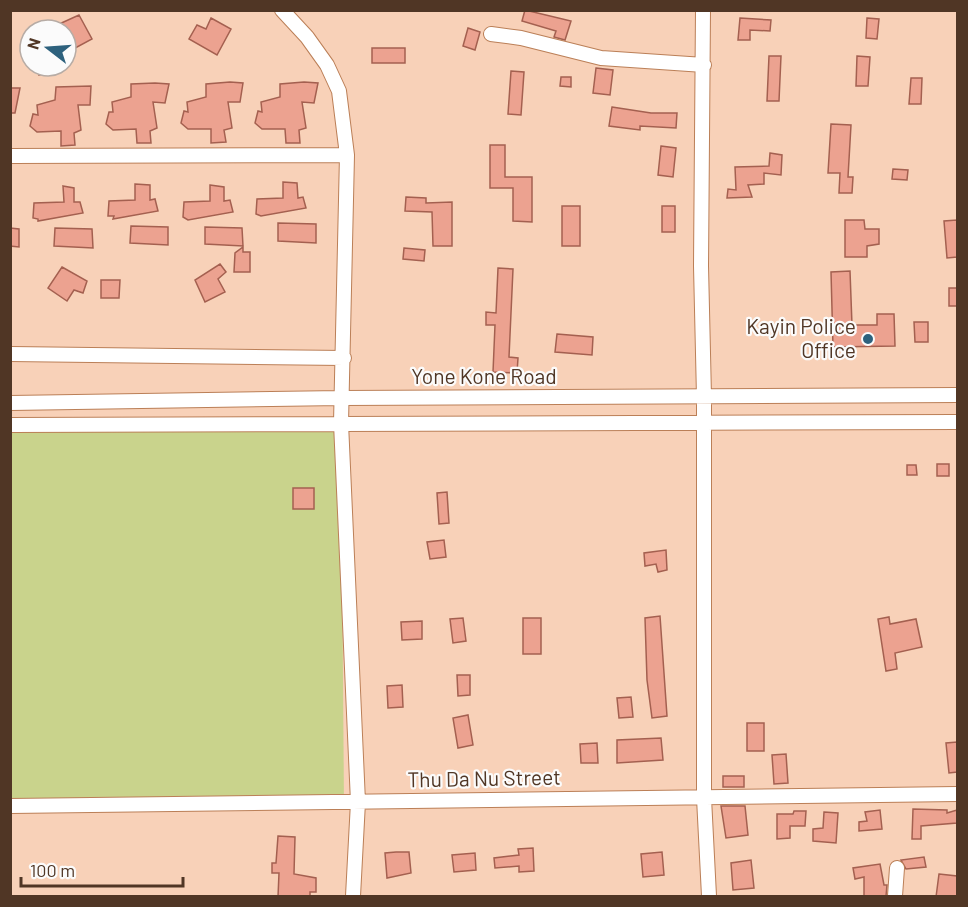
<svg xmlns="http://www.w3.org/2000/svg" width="968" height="907" viewBox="0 0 968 907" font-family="Barlow,sans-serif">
	<rect width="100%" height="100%" fill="#f8d1b8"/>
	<path fill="#c9d38c" d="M341,423L344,805L11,806L10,425Z"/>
	<path fill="#eca290" stroke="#a46050" stroke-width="1.5" d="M525,10L571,21L565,40L554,37L556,31L522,21Z
		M79,15L92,39L66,53V30H46Z
		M211,18L231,29L217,55L189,39L197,25L206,29Z
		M740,18L771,20L770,31L750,30V40H738Z
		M867,18L879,19L877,39L866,38Z
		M468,28L480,32L475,50L463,46Z
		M372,48H405V63H372Z
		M769,56H781L779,101H767Z
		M857,56L870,57L868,86H856Z
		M36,66H62V67L39,75Z
		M596,68L613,70L610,95L593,93Z
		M511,71L524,72L521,115L508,114Z
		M561,77H571V87L560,86Z
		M911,78H922L921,104H909Z
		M230,82L243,83L240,102H228L232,128L224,130L226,142L211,143V129H188L181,123L184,111L188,112L187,102L206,97V84Z
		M304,82L318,83L314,103L302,102L306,128L299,130L300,143H286L285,129H262L255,123L258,111L262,112L261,102L280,97V84Z
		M155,83L169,84L165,103L153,102L157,128L150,131L151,143H137L136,129L113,130L106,124L109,112H113L112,102L131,97V84Z
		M91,86L90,105H78L81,130L74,133L75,145L61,146V131L37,132L30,126L33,114L38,115L37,105L55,100L56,87Z
		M10,88H20L15,113H10Z
		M612,107L651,113H677L676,128L640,126V130L609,126Z
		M831,124L851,125L848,177H853L852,193H839L840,173H828Z
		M490,145H505V177H532V222L513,221V188H490Z
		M661,146L676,148L673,177L658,175Z
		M770,153L782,155L781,175L764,173V184L748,185L752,197L727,198L728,189L736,190L735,167L769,166Z
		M893,169L908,170L907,180L892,179Z
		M283,182L297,183L298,198L303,197L306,208L261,216L256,214L257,199L283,198Z
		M135,184L150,185V200L155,199L158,211L113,219L114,216H108L109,201L135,200Z
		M210,185L224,187V201L230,200L233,212L188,220L183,217L184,202L210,201Z
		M63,186L74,188V202H80L83,213L38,221V219L33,218L34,203L64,202Z
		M406,197L426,198V203L452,202V246H433L432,212L405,211Z
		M562,206H580V246H562Z
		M662,206H675V232H662Z
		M845,220H864L865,229H879V244L867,246V257H845Z
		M957,220V257L947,258L944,221Z
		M278,223L316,224V243L278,241Z
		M131,226L168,227V245L130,243Z
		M205,227L242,228L243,246L205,244Z
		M10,228L19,229V247L10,246Z
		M55,228L92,229L93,248L54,246Z
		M243,247V252H250V272H234L235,253Z
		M404,248L425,250L424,261L403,259Z
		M220,264L226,272L218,279L225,292L205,302L195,280Z
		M62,267L87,281L83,293L74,290L67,301L48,288Z
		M498,268L513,269L509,357L518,358L517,373L493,372L495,325H486V312L496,313Z
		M850,271L852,325H877V314H894L895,346L833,347L831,272Z
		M101,280H120L119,298H101Z
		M949,288H957V306H949Z
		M914,322H928V342H915Z
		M557,334L593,337L592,355L555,352Z
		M937,464H949V476H937Z
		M907,465H916L917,475H907Z
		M293,488H314V509H293Z
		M447,492L449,523L439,524L437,493Z
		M444,540L446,557L430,559L427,542Z
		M666,550L667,570L658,572L656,564L645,566L644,553Z
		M660,616L667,716L652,718L647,680L645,618Z
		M889,617L890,624L916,619L922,647L895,653L897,669L886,671L878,619Z
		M463,618L466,641L453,643L450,619Z
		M523,618H541V654H523Z
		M422,621V639L402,640L401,622Z
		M457,675H470V695L458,696Z
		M402,685L403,707L388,708L387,686Z
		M631,697L633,717L619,718L617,698Z
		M468,715L473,745L458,748L453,718Z
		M747,723H764V751H747Z
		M661,738L663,760L617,763V740Z
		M957,742V772L949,773L946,743Z
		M597,743L598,763H581L580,744Z
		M786,754L788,783L774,784L772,755Z
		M723,776H744V787H723Z
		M721,806H745L748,835L726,838Z
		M913,809L947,810V813L957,810V823L921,826V839H912Z
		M880,810L882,829L859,831V822L867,821L865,812Z
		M794,811H806L805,826H790V838L777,839V814H793Z
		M824,812L838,813L836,843L813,841V829L823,828Z
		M278,836L295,837L294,874L316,878V892H310V897H278L279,873H272V863H276Z
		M533,848L534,871L519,872V866L495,868L494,858L519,855L518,849Z
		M396,852H409L411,873L387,878L385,853Z
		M662,852L664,875L643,877L641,854Z
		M475,853L476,870L454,872L452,855Z
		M924,857L926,867L906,869L901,860Z
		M751,860L754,888L733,890L731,863Z
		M880,864L884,885H887L886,896H864V877L855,879L853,868Z
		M939,874L957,876V897H936Z"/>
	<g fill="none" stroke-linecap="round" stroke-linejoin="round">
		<g stroke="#bb7f57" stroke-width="16">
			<path id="minor" d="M282,10L307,37L327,65L339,91L347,155L341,423L358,802L353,896
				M703,10L701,266L704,397V798L709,896
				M491,34L521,38L601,58L704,65
				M10,156L347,155
				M10,354L344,358
				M10,403L341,398L958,395
				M10,425L958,422
				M10,806L958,794
				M895,896L897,868"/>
		</g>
		<use href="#minor" stroke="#fff" stroke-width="14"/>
	</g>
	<circle fill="#2d617d" stroke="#fbfbfb" stroke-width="2" cx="868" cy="339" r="6"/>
	<g text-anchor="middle" stroke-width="4.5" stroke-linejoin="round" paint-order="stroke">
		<g font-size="21" fill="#503625" stroke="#fbfbfb" text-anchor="end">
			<text x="856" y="334">Kayin Police<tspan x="856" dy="24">Office</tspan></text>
		</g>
		<g font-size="21" fill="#503625" stroke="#fbfbfb">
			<text x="484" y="384">Yone Kone Road</text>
			<text transform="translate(484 779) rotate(-1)" y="7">Thu Da Nu Street</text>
		</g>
	</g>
	<rect width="968" height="907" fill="none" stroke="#503625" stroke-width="24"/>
	<g transform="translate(48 48) rotate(287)"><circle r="28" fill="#fbfbfb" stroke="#b7aca5" stroke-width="1.5"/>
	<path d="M0-4.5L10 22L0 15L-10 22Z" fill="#2d617d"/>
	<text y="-9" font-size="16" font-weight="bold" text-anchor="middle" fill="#503625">N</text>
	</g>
	<path d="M21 877v9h162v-9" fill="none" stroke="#503625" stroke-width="3"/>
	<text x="30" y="877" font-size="18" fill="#503625" stroke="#fbfbfb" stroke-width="4.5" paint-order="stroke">100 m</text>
</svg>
